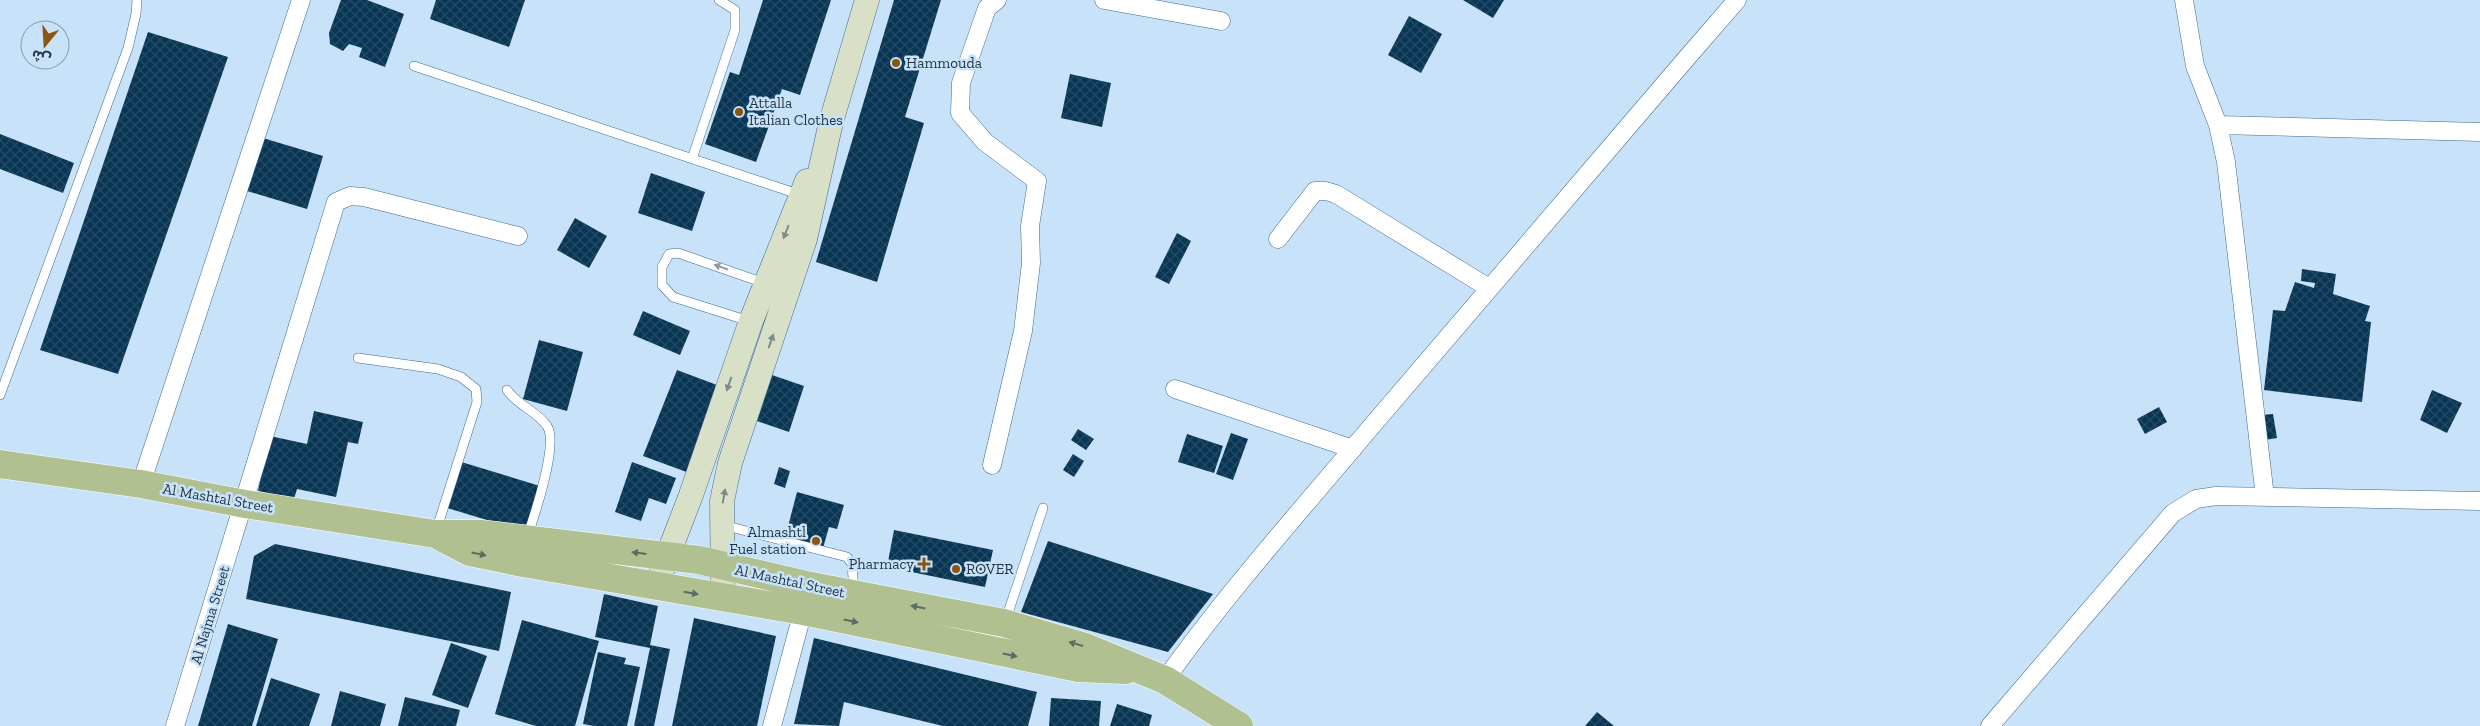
<svg xmlns="http://www.w3.org/2000/svg" width="2480" height="726" viewBox="0 0 2480 726" font-family="'Zilla Slab','Noto Sans Arabic',serif">
	<defs>
		<pattern id="building-cross-hatch" width="8" height="8" patternUnits="userSpaceOnUse" patternTransform="scale(1.25)"><rect width="8" height="8" fill="#093655"/><path d="M0 0l8 8M0 8l8-8" fill="none" stroke="#244b66"/></pattern>
	</defs>
	<rect width="100%" height="100%" fill="#c7e2f9"/>
	<path fill="url(#building-cross-hatch)" d="M341,0H367L404,14L385,67L359,57L362,48L349,44L343,51L330,44L329,33Z
		M436,0H525L509,47L430,19Z
		M763,0H831L800,95L782,89L756,162L705,144L730,72L739,75Z
		M894,0H941L905,117L924,123L877,282L816,262Z
		M1463,0H1504L1493,18Z
		M1409,16L1442,34L1421,73L1388,55Z
		M148,32L228,57L118,374L40,350Z
		M1070,74L1111,83L1102,127L1061,118Z
		M0,134L74,163L63,193L0,169Z
		M263,138L323,156L307,209L247,191Z
		M651,173L705,192L692,231L638,213Z
		M575,218L607,236L589,268L557,250Z
		M1177,233L1191,241L1169,284L1155,277Z
		M2302,269L2336,274L2333,294L2370,306L2365,321L2371,322L2362,402L2264,390L2273,310L2285,311L2295,282L2314,288L2315,283L2301,281Z
		M643,311L690,331L680,355L633,335Z
		M539,340L583,352L567,411L523,399Z
		M677,370L725,388L692,474L643,456Z
		M772,375L804,386L789,432L757,421Z
		M2432,390L2462,403L2447,433L2420,420Z
		M2159,407L2167,422L2145,434L2137,419Z
		M314,411L363,422L358,444L348,442L336,497L297,489L294,499L258,491L270,436L307,444Z
		M2273,414L2277,438L2265,440L2261,415Z
		M1078,429L1094,439L1086,450L1071,440Z
		M1231,433L1248,439L1233,480L1216,474Z
		M1187,434L1223,446L1214,473L1178,462Z
		M1073,454L1084,461L1074,477L1063,470Z
		M458,461L540,486L526,532L444,507Z
		M632,462L676,478L666,504L649,498L641,521L615,512Z
		M779,467L790,471L785,488L774,484Z
		M797,492L844,505L837,529L829,527L823,548L785,538Z
		M894,530L993,550L985,587L887,567Z
		M1048,541L1213,594L1168,652L1021,612Z
		M275,544L511,592L499,651L246,599L254,556Z
		M604,594L658,606L650,645L670,649L654,726H634L650,648L595,637Z
		M694,618L776,636L757,726H672Z
		M522,620L599,641L575,726H536L495,714Z
		M228,624L278,639L252,726H198Z
		M814,638L1037,692L1028,726H943L844,702L839,726L794,724Z
		M451,643L487,656L468,708L432,695Z
		M598,652L626,658L624,664L640,667L627,726H594L583,724Z
		M271,678L320,694L309,726H256Z
		M340,691L386,704L380,726H331Z
		M405,697L460,710L456,726H398Z
		M1051,698L1101,701L1099,726H1049Z
		M1117,704L1152,715L1149,726H1110Z
		M1597,712L1614,726H1585Z"/>
	<g fill="none" stroke-linecap="round" stroke-linejoin="round">
		<g stroke="#406a8c" stroke-width="10">
			<path id="service" d="M414,66L801,195
				M692,159L735,30V10L719,0
				M749,321L673,297L662,285V267L669,254L678,253L764,283
				M358,358L438,369L461,377L476,389L477,402L436,531
				M507,390C517,405 537,411 547,426C559,443 534,517 527,537
				M0,395L128,48L136,14L137,0
				M723,525L847,557L852,564L854,592
				M1005,622L1043,508"/>
		</g>
		<g stroke="#406a8c" stroke-width="19">
			<path id="minor" d="M1104,0L1221,21
				M2184,0L2195,66L2218,125L2226,162L2265,497
				M2218,125L2480,132
				M1278,239L1315,191H1326L1336,194L1489,288
				M1175,389L1353,449
				M992,465L1023,331L1031,263L1030,226L1037,181L985,142L960,113L961,83L987,8L997,0
				M141,484L301,0
				M1165,680C1226,594 1297,515 1365,434C1488,289 1612,144 1737,0
				M175,726L336,202L350,196L364,197L518,236
				M772,726L803,611
				M1990,726L2173,513L2196,499L2216,496L2480,501"/>
		</g>
		<g stroke="#406a8c" stroke-width="25">
			<path id="secondary" d="M656,586L691,495L751,321L807,181
				M723,597L722,501L730,463L805,239L831,122L867,0"/>
		</g>
		<g stroke="#fff" stroke-width="29">
			<path id="primary" d="M0,464L141,484L245,504L435,534H481L699,560L806,585L1004,623L1085,647L1165,680L1239,726
				M441,537L470,552L523,563L803,611L1078,668L1126,670"/>
		</g>
		<use href="#service" stroke="#fff" stroke-width="9"/>
		<use href="#minor" stroke="#fff" stroke-width="18"/>
		<use href="#secondary" stroke="#d8e0c8" stroke-width="24"/>
		<use href="#primary" stroke="#b1c091" stroke-width="28"/>
	</g>
	<defs><path id="oneway-solid" d="M-6-.8H1V-3.2L6.5 0L1 3.2V.8H-6Z" transform="scale(1.25)"/></defs>
	<g fill="#7e8b86">
		<use href="#oneway-solid" transform="translate(786 232) rotate(111)"/>
		<use href="#oneway-solid" transform="translate(771 341) rotate(-71)"/>
		<use href="#oneway-solid" transform="translate(729 384) rotate(109)"/>
		<use href="#oneway-solid" transform="translate(724 496) rotate(-80)"/>
	</g>
	<use fill="#929aa2" href="#oneway-solid" transform="translate(721 267) rotate(-161)"/>
	<g fill="#5c6d63">
		<use href="#oneway-solid" transform="translate(639 553) rotate(-173)"/>
		<use href="#oneway-solid" transform="translate(479 554) rotate(12)"/>
		<use href="#oneway-solid" transform="translate(691 593) rotate(10)"/>
		<use href="#oneway-solid" transform="translate(918 607) rotate(-169)"/>
		<use href="#oneway-solid" transform="translate(851 621) rotate(12)"/>
		<use href="#oneway-solid" transform="translate(1076 644) rotate(-164)"/>
		<use href="#oneway-solid" transform="translate(1010 655) rotate(12)"/>
	</g>
	<g fill="#8d540d" stroke="#c7e2f9" stroke-width="2">
		<circle cx="896" cy="63" r="5"/>
		<circle cx="739" cy="112" r="5"/>
		<circle cx="816" cy="541" r="5"/>
		<path d="M921.5 556.5h5v5h5v5h-5v5h-5v-5h-5v-5h5z"/>
		<circle cx="956" cy="569" r="5"/>
	</g>
	<g text-anchor="middle" stroke-width="5" stroke-linejoin="round" paint-order="stroke">
		<g font-size="15" fill="#243645" stroke="#c7e2f9" text-anchor="start">
			<text x="906" y="68">Hammouda</text>
			<text x="749" y="108">Attalla<tspan x="749" dy="17">Italian Clothes</tspan></text>
			<text x="806" y="537" text-anchor="end">Almashtl<tspan x="806" dy="17">Fuel station</tspan></text>
			<text x="914" y="569" text-anchor="end">Pharmacy</text>
			<text x="966" y="574">ROVER</text>
		</g>
		<g font-size="15" fill="#243645" stroke="#c7e2f9">
			<text transform="translate(218 498) rotate(10)" y="5">Al Mashtal Street</text>
			<text transform="translate(790 581) rotate(12)" y="5">Al Mashtal Street</text>
			<text transform="translate(210 615) rotate(-73)" y="5">Al Najma Street</text>
		</g>
	</g>
	<g transform="translate(45 45) rotate(198)"><circle r="24" fill="#c7e2f9" stroke="#869db1"/>
	<path d="M0-4L9 19L0 12L-9 19Z" fill="#8d540d"/>
	<text y="-8" font-size="14" font-weight="bold" text-anchor="middle" fill="#243645">ش</text>
	</g>
</svg>
